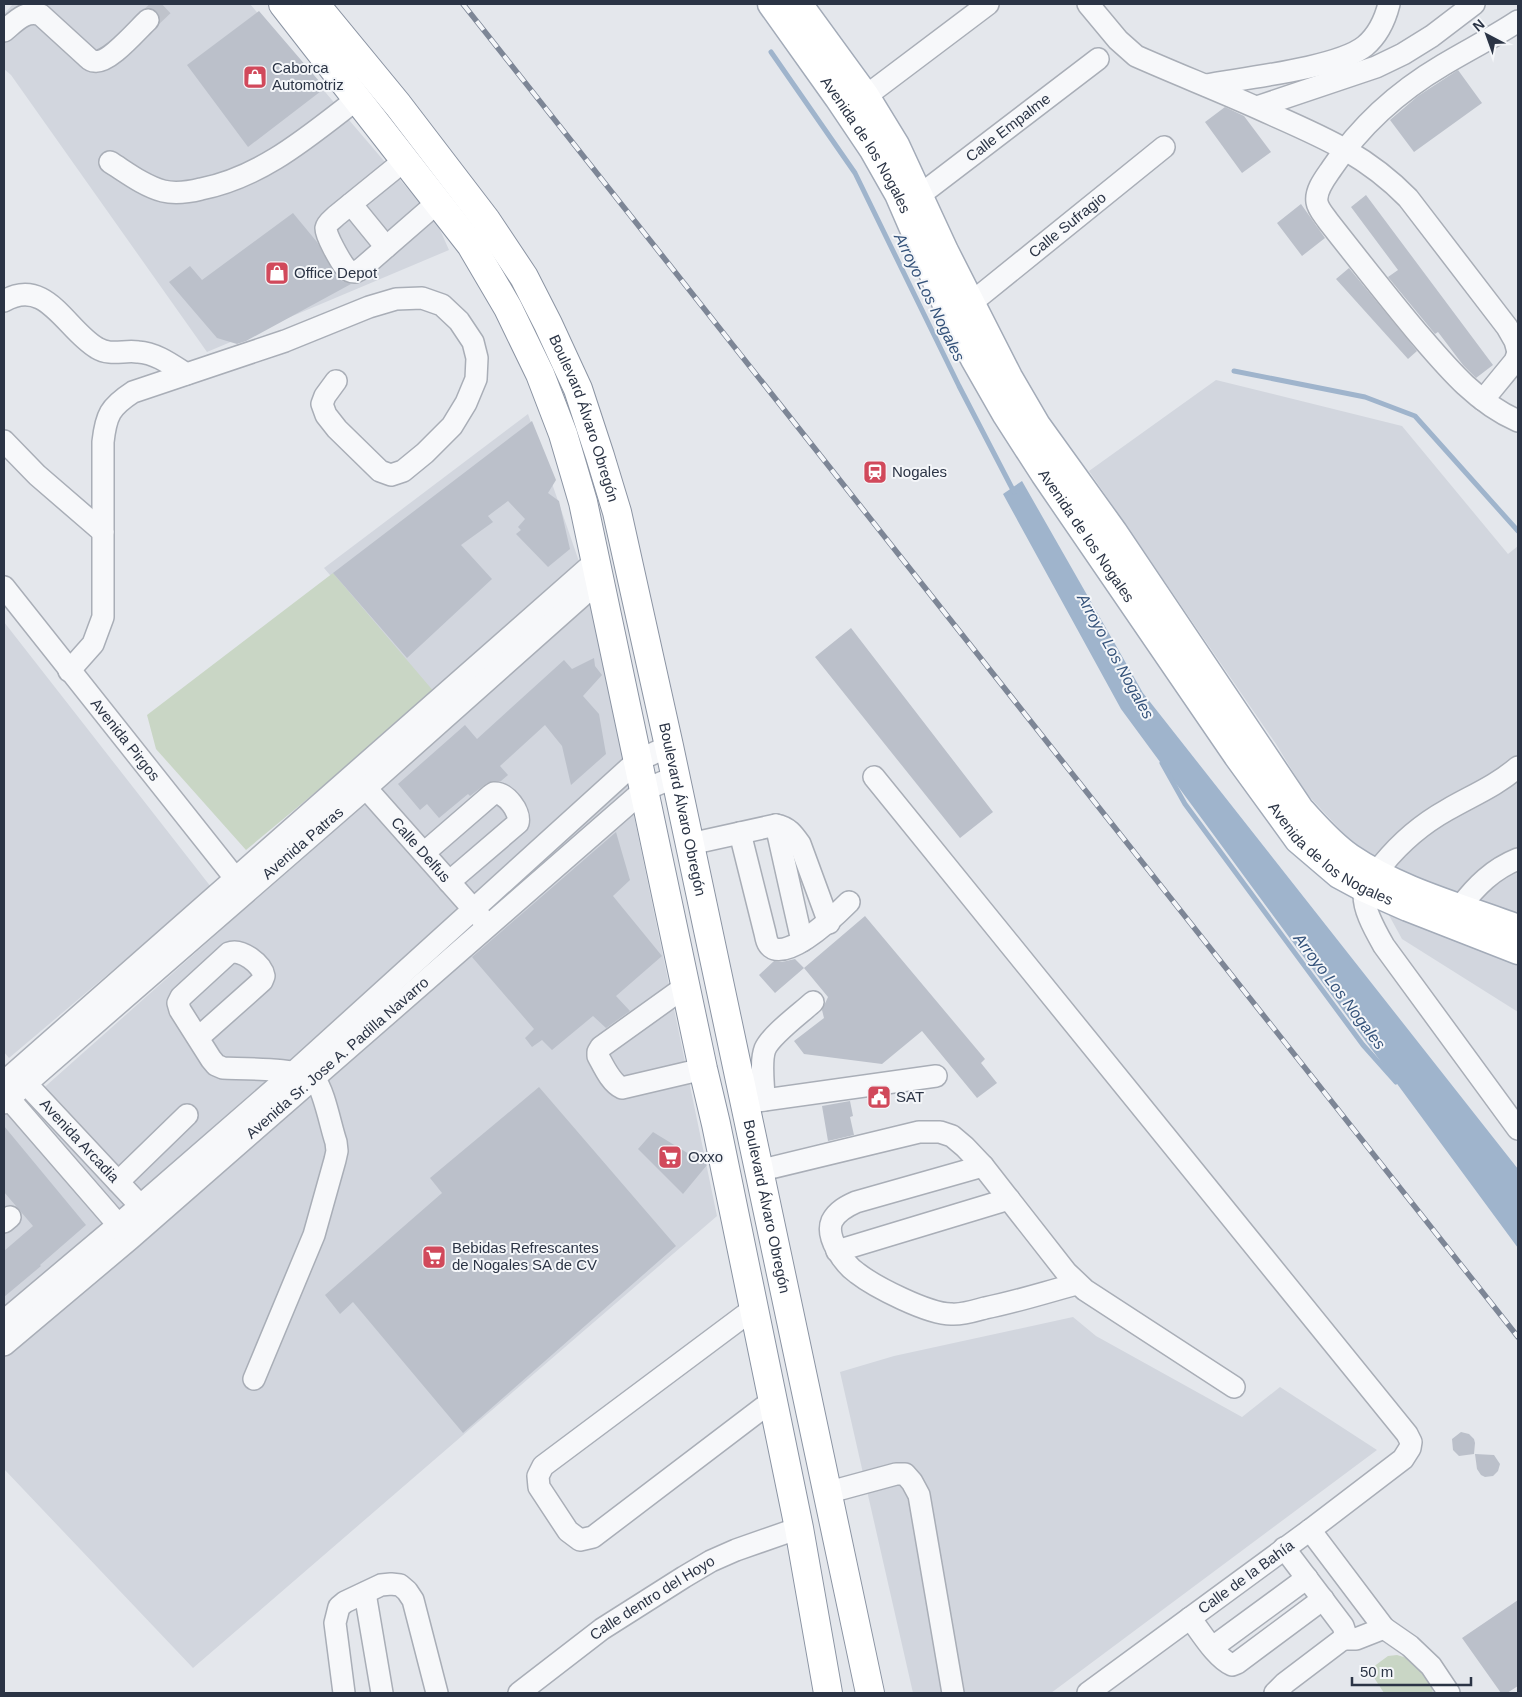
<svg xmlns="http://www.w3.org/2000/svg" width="1522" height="1697" viewBox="0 0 1522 1697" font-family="Arial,sans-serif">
	<rect width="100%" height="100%" fill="#e4e7ec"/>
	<path fill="#d2d6de" d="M13,4H250L437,223L449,250L207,352L11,75L4,69V14Z
		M1216,380L1402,426L1508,554L1518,546V1012L1402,939L1345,835L1306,793L1276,744L1089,471Z
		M528,414L593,602L634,816L717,1216L193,1668L4,1469V1110L11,1117L455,722L324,568Z
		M4,622L211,887L9,1058L4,1052Z
		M1073,1317L1096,1336L1242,1417L1280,1387L1377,1450L1051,1693H913L840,1372L894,1356Z"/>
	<path fill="#c9d6c5" d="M333,573L435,693L246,850L156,749L147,715Z
		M1397,1655C1415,1659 1431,1675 1433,1693H1384L1369,1670L1388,1656Z"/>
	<path fill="#9fb4cc" d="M1022,481L1143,693L1518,1169V1248L1121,709L1003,494Z"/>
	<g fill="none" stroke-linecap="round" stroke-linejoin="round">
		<path stroke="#9fb4cc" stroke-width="5" d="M771,52L855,173L959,386L1014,492
			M1234,371L1365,397L1415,416L1518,531
			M1162,763L1185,804L1363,1045L1396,1082"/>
	</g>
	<path fill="#bbc0ca" d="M259,11L325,88L248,147L187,65Z
		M1458,70L1482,103L1414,152L1390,120L1418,96Z
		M1225,107L1244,116L1271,152L1242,173L1205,122Z
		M1366,195L1493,365L1476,378L1463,365L1438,332L1435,334L1388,277L1398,270L1351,207Z
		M1301,204L1325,238L1302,256L1277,223Z
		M293,213L317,242L335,275L342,281L351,284L246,341L237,344L217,338L169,282L190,266L202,280Z
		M1349,268L1417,351L1408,359L1336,279Z
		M532,421L556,480L548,493L559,501L570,549L548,567L516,534L521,530L518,527L525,519L508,501L488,516L493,522L461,545L492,579L407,658L333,573Z
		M851,628L993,812L960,838L815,657Z
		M594,658L595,666L602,675L583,696L599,714L606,754L571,785L562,746L545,725L500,766L508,775L501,781H495L487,783L470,796L468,794L439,818L427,804L420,810L398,784L465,725L477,739L564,660L572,669Z
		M616,832L630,880L613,896L662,956L616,996L630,1011L606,1028L593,1016L552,1050L542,1040L532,1047L525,1038L534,1029L472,957Z
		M865,916L985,1059L981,1063L997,1083L977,1098L922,1031L882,1064L804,1054L794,1041L824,1018L822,1010L828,997L804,968Z
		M795,959L804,968L775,993L759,975L774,961L782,962Z
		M539,1087L676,1246L463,1433L353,1302L340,1314L325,1295L442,1193L430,1178Z
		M850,1101L853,1116L850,1117L854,1135L828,1141L822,1106Z
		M4,1126L86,1225L40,1265L41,1266L4,1297V1251L33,1226L4,1192Z
		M653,1132L707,1165L683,1194L638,1149Z
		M1461,1432L1469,1434L1474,1439L1475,1443L1474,1454L1459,1456L1453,1450L1452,1439Z
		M1475,1454L1494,1455L1500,1464L1498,1471L1493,1476L1485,1477L1481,1475L1477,1469Z
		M1518,1600V1686L1507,1693H1501L1462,1638Z"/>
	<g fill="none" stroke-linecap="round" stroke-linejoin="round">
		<path stroke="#bfc3cb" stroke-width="21" stroke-dasharray="21 11" stroke-linecap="butt" d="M148,20L165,4"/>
		<g stroke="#a9aeb7" stroke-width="24">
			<g id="minor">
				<path d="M1088,4L1118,40L1136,56C1181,76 1228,94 1273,115C1325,138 1367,156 1408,198L1507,327L1515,341L1518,352"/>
				<path d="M1518,21C1494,37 1468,50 1443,65C1399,91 1360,126 1332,168C1326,177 1315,190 1317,202C1318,209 1324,215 1328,221C1357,258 1386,295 1416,331C1446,366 1475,402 1518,421"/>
				<path d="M4,31C15,22 26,9 41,15L87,57C89,59 91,61 94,61C108,65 138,29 148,20"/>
				<path d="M1206,85C1244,78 1338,68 1365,46C1378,35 1385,20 1389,4"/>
				<path d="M866,96L988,4"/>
				<path d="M1257,107L1376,67L1403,54L1432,36L1474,4"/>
				<path d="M405,160L336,216C332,220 327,223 326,228C325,235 341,262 345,267C348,271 351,272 355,272L361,269L438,202"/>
				<path d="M110,162C126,172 144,186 163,191C175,194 189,192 201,189C262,177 309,136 357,99"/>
				<path id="s1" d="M920,195L1098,59"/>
				<path d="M351,204L386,247"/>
				<path d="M4,301C46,276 66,330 97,348C110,356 124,350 138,352C156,353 172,365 186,374"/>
				<path id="s2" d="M971,303L1164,147"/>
				<path d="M1483,400L1515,361L1518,353"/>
				<path d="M4,441L37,475L103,532"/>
				<path id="s3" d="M4,587L243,888"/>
				<path d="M69,671L93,644L103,617V442C106,415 110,407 133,392L285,341L369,307L396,299L422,298L442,305L459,321L473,342L477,358L476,379L466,403L452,426L425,453L403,471L391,475L380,471L337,429L326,415L322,404L325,396L336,381"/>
				<path d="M1518,767C1496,786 1471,796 1447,810C1422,824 1401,842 1383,864C1377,871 1368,880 1365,889C1360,905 1376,932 1384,946L1518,1129"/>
				<path d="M874,777L1407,1434L1411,1442L1410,1448L1403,1459L1310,1530L1088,1693"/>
				<path id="s4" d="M357,778L483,920"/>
				<path d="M776,825L802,941"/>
				<path d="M740,833L765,933C766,938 767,944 771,947C789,961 838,913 849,902"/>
				<path d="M690,844L776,825C788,827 793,834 800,844L829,923"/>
				<path d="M424,853L491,795L494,793C506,792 521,812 518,823L449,882"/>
				<path d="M1460,907C1476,886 1493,869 1518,859"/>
				<path d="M686,986L601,1047L598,1052V1056C604,1067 611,1083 622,1088L703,1069"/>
				<path d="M198,1038L262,981L264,976C262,964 241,948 229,953L181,997L178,1003L180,1010L211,1059L216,1065L223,1068C241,1069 304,1068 315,1080C324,1090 331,1128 336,1142L337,1151L335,1160L314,1235L254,1379"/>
				<path id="s5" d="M18,1075L149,1215"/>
				<path d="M4,1082L596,561"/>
				<path d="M4,1093L128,1236"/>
				<path d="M764,1100C764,1085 760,1062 765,1049C771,1035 801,1013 813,1002"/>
				<path id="s6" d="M4,1103L366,788L600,580"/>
				<path d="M744,1103L936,1076"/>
				<path d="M983,1166L856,1202C847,1206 837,1211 832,1221C825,1237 844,1264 857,1273C875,1287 928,1314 951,1314C962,1315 974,1311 985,1308C1016,1302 1046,1292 1077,1284"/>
				<path d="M758,1171L919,1132H940L952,1136L965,1147L983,1166L1066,1272L1085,1290L1234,1387"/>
				<path d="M118,1182L187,1115"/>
				<path d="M4,1222L10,1217"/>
				<path d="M837,1251L1009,1199"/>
				<path d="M753,1309L543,1466L538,1476L539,1487L568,1531L580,1540L593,1537L773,1400"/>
				<path d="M4,1321L118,1225L294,1072L637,761L669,746"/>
				<path id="s7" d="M4,1345L130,1239L644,790L675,777"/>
				<path d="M826,1493L896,1474H905L912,1482L919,1495L953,1693"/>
				<path d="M1310,1530L1384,1628L1410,1646L1431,1666L1449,1693"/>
				<path d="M365,1593L382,1693"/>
				<path d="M1190,1618C1201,1632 1216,1658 1232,1665L1237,1663L1323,1599"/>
				<path d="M1343,1639H1356L1384,1628"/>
				<path d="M1213,1647L1307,1578"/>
				<path d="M344,1693L335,1623L339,1607L345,1602L381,1585L391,1584L400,1585L407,1591L413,1600L437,1693"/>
				<path id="s8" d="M519,1693L602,1629L684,1577L711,1561L736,1550L799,1528"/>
				<path d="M1275,1693L1285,1683L1343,1639L1345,1632L1343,1626L1284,1548"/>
			</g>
		</g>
		<g stroke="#a3abb8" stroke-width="29">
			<g id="major">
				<path id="s9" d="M771,4L838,98L873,150L898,194L947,307L974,359L1006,415L1044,474L1237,756L1298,840L1339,875L1365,889L1408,908L1518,951"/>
				<path d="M799,4L866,96L896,145L945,251L1009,377L1037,425L1114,532L1301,810C1316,826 1331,844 1350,857C1400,891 1462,907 1518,928"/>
			</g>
		</g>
		<g stroke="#8b94a3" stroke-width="30">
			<g id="highway">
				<path d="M283,4L471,245L508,308L540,374L563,434L583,502L703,1069L716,1124L799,1528L828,1693"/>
				<path id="s10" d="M315,4L398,105L486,220L524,277L548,324L578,389L600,456L617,512L669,746L870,1693"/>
			</g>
		</g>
		<use href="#minor" stroke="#f7f8fa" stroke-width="21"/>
		<use href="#major" stroke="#fff" stroke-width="26"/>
		<use href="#highway" stroke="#fff" stroke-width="28"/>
		<g stroke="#7d8696" stroke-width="5.5">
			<path id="rail" d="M463,4L1518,1337"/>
		</g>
		<use href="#rail" stroke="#f4f6f9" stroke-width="4" stroke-dasharray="11" stroke-linecap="butt"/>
	</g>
	<defs>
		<g id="shop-square" transform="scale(1.25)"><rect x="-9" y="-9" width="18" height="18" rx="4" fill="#d1495b" stroke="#f4f6f9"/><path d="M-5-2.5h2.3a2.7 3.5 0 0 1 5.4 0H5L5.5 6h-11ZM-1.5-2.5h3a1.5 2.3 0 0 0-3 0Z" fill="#fff"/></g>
		<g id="station-square" transform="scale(1.25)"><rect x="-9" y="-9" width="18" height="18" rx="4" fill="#d1495b" stroke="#f4f6f9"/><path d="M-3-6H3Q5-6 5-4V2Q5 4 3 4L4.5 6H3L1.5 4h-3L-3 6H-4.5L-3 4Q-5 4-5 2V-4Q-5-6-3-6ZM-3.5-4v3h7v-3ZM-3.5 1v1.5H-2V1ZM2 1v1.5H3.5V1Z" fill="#fff"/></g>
		<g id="civic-square" transform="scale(1.25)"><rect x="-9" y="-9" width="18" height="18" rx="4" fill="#d1495b" stroke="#f4f6f9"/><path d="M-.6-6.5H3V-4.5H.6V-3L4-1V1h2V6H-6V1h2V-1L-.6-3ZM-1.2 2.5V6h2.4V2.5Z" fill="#fff"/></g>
		<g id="supermarket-square" transform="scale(1.25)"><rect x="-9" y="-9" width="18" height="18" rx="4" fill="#d1495b" stroke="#f4f6f9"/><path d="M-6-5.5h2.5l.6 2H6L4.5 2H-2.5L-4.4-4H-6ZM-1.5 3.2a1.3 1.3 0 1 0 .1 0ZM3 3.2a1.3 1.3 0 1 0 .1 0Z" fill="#fff"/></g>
	</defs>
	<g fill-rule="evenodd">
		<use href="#shop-square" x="255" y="77"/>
		<use href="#shop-square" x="277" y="273"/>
		<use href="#station-square" x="875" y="472"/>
		<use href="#civic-square" x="879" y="1097"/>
		<use href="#supermarket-square" x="670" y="1157"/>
		<use href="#supermarket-square" x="434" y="1257"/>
	</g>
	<g text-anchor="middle" stroke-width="4" stroke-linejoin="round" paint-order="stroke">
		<g font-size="15" fill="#2b3445" stroke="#f4f6f9" text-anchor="start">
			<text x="272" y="73">Caborca<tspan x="272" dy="17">Automotriz</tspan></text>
			<text x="294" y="278">Office Depot</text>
			<text x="892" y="477">Nogales</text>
			<text x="896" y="1102">SAT</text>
			<text x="688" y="1162">Oxxo</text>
			<text x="452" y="1253">Bebidas Refrescantes<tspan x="452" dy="17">de Nogales SA de CV</tspan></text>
		</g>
		<g font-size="15" fill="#2b3445" stroke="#f4f6f9">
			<text dy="5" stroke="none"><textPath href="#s1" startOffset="111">Calle Empalme</textPath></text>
			<text dy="5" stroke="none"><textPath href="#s9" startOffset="170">Avenida de los Nogales</textPath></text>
			<text dy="5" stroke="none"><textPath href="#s2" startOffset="124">Calle Sufragio</textPath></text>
			<text dy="5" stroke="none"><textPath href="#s10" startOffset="498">Boulevard Álvaro Obregón</textPath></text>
			<text dy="5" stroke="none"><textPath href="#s9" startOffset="620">Avenida de los Nogales</textPath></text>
			<text dy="5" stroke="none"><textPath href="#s3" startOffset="195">Avenida Pirgos</textPath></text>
			<text dy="5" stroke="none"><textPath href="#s10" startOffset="902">Boulevard Álvaro Obregón</textPath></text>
			<text dy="5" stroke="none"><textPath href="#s6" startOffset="396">Avenida Patras</textPath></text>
			<text dy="5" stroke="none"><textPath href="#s4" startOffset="96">Calle Delfus</textPath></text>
			<text dy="5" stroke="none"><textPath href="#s9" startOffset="1025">Avenida de los Nogales</textPath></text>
			<text dy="5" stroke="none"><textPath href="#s7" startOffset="440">Avenida Sr. Jose A. Padilla Navarro</textPath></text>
			<text dy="5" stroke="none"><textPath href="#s5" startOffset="90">Avenida Arcadia</textPath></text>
			<text dy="5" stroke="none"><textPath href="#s10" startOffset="1308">Boulevard Álvaro Obregón</textPath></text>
			<text transform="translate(1246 1577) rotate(-36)" y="5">Calle de la Bahía</text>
			<text dy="5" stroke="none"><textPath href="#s8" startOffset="164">Calle dentro del Hoyo</textPath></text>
		</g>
		<g font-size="16" font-style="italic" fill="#34527a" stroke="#f4f6f9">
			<text transform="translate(930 297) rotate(64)" y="6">Arroyo Los Nogales</text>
			<text transform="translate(1116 656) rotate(61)" y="6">Arroyo Los Nogales</text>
			<text transform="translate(1340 991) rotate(53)" y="6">Arroyo Los Nogales</text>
		</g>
	</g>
	<rect width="1522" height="1697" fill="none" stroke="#2b3445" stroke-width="10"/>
	<g transform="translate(1487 35) rotate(319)" stroke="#f4f6f9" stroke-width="4" paint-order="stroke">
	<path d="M0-4L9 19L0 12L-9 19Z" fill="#2b3445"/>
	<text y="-8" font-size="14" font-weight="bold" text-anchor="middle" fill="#2b3445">N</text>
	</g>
	<path d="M1352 1677v8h119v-8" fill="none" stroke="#2b3445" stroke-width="2.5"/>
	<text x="1360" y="1677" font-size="15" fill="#2b3445" stroke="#f4f6f9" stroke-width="4" paint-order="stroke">50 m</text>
</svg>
